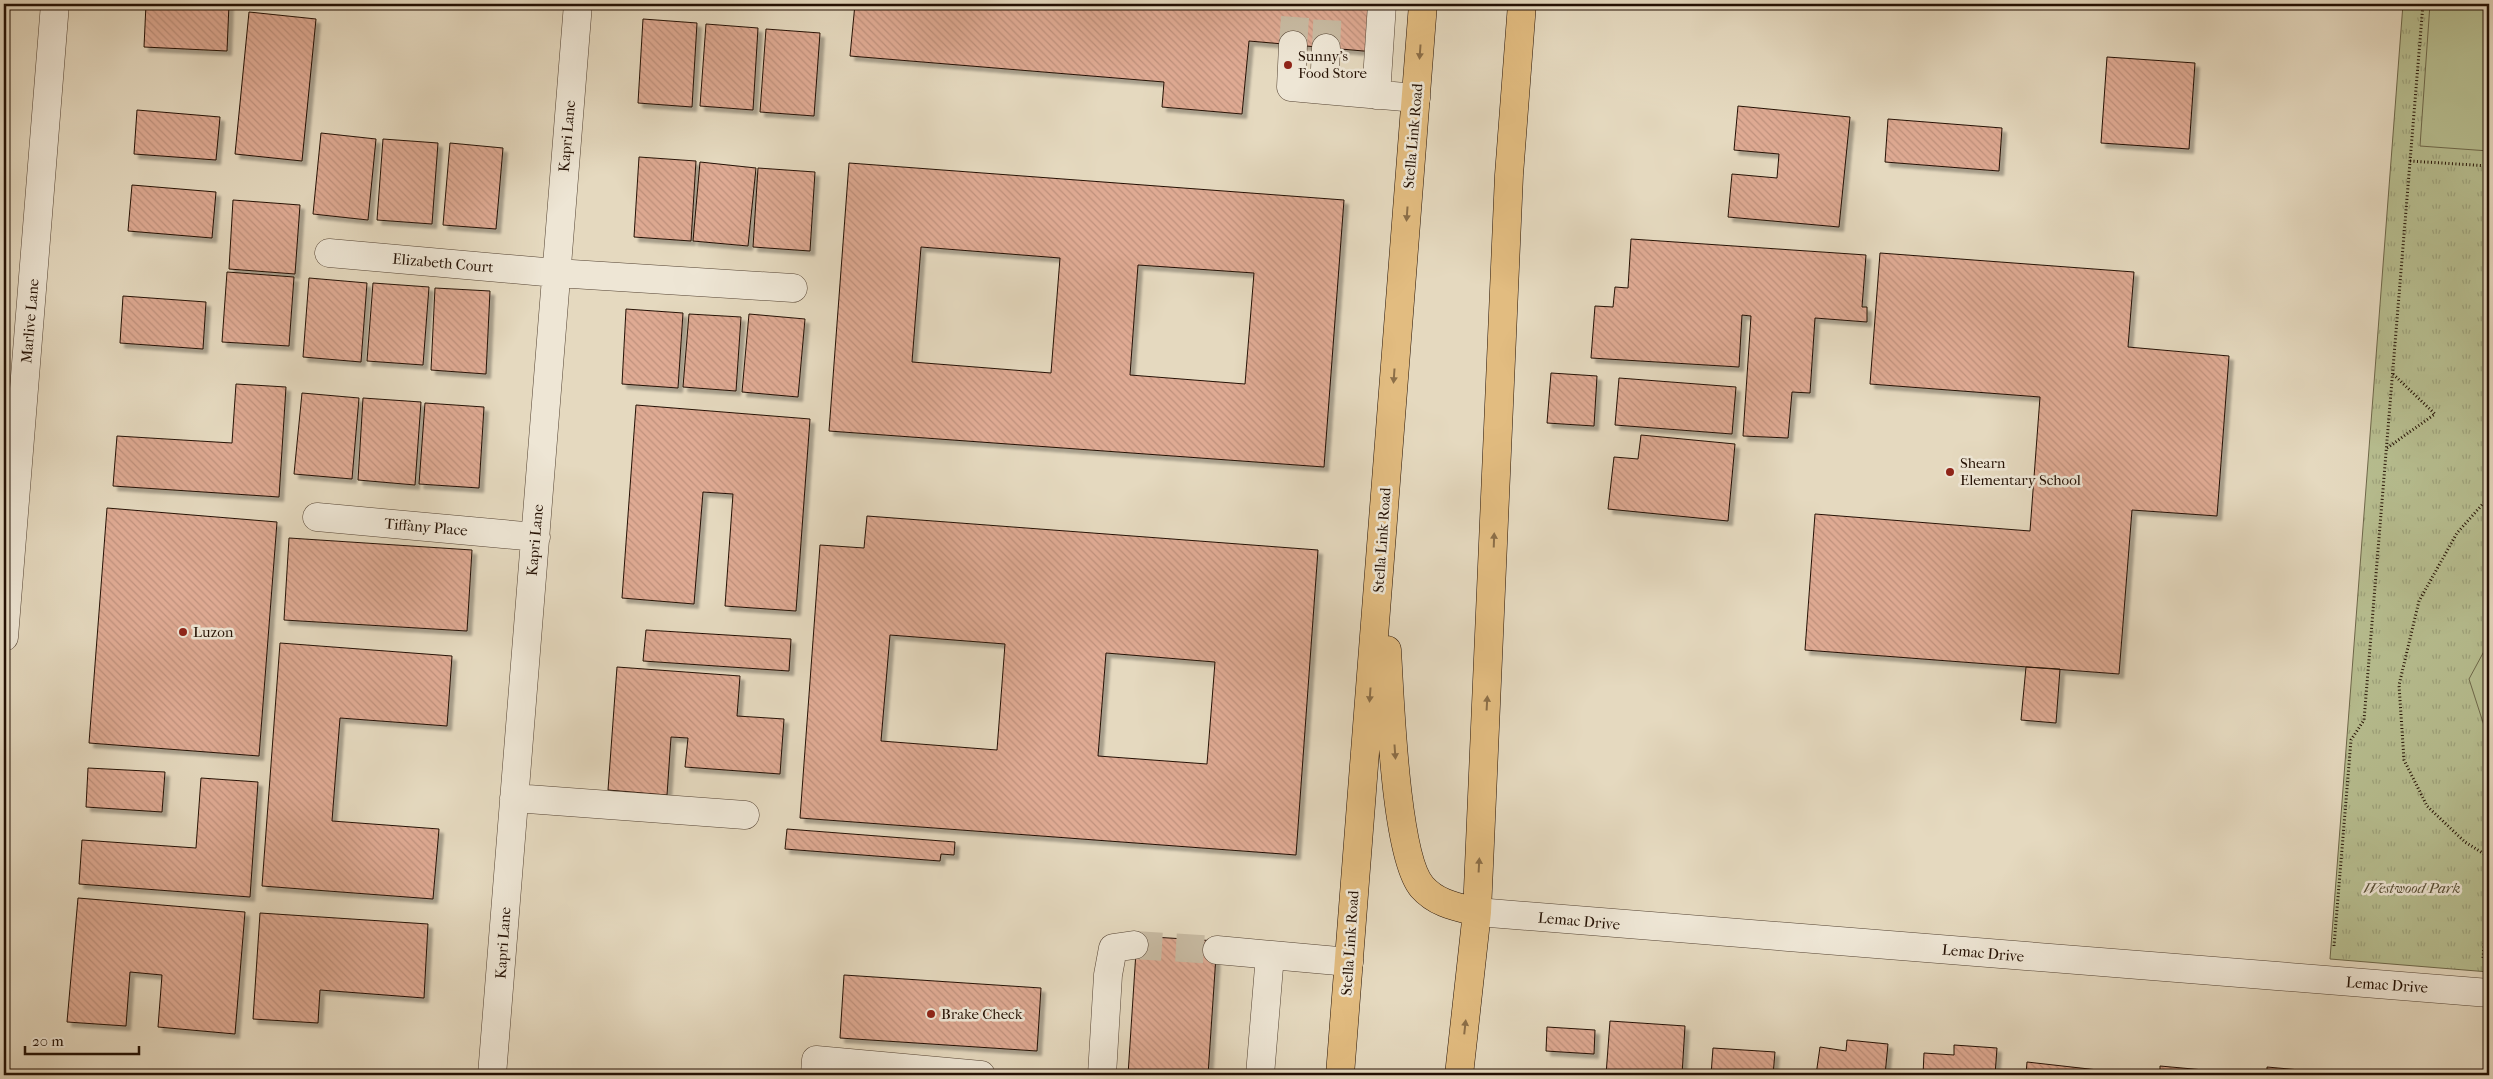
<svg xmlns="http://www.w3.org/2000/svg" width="2493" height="1079" viewBox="0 0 2493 1079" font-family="'IM FELL French Canon',serif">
	<defs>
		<pattern id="grass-tufts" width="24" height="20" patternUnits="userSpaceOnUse" patternTransform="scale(1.25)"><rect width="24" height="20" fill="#b7be90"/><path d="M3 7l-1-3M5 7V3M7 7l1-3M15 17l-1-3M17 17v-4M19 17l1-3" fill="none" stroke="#9da27b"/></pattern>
		<pattern id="building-back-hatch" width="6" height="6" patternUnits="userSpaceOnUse" patternTransform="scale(1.25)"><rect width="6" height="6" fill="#dfaa93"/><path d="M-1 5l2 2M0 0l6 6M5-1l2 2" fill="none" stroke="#bf917d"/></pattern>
		<filter id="shadow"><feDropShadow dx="4.5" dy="4.5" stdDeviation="1" flood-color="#0004"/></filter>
	</defs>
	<rect width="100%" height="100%" fill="#e5d9bf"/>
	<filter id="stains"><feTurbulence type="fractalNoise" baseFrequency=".004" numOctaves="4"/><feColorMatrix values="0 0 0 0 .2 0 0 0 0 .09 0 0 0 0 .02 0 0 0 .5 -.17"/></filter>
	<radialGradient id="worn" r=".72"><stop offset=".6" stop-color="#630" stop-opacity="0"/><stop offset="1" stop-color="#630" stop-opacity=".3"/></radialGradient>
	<path fill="url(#grass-tufts)" stroke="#6e684a" d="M2403,4H2489V972L2330,959Z"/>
	<path fill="#b7be90" stroke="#6e684a" d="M2430,4H2489V151L2420,146Z
		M2489,642V741L2469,679Z"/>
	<path fill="url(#building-back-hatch)" stroke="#241104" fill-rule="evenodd" filter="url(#shadow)" d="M146,4H229L227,51L144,47Z
		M855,4H1379L1375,52L1249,41L1242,114L1162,107L1164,82L850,56Z
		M249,12L316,19L302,161L235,154Z
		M643,19L697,23L692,107L638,103Z
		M706,24L758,28L753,110L700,106Z
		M766,29L820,33L814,116L760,112Z
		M2107,57L2195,63L2189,149L2101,143Z
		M1738,106L1850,117L1839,227L1728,217L1732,174L1777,178L1779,154L1734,150Z
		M137,110L220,117L216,160L134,154Z
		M1888,119L2002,128L1999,171L1885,162Z
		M321,133L376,139L368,220L313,214Z
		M383,139L438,143L432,224L377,220Z
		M450,143L503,148L496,229L443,225Z
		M639,157L696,161L691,241L634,237Z
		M700,162L756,168L748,246L693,241Z
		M849,163L1344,200L1324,467L829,431ZM921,247L1060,258L1051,373L912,362ZM1138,265L1254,273L1245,384L1130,375Z
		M758,168L815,172L810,251L753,247Z
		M132,185L216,192L212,238L128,231Z
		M233,200L300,205L295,274L229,269Z
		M1631,239L1866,255L1862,307H1867V322L1815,318L1810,393L1792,392L1788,438L1743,436L1751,316L1742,315L1739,367L1591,358L1595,306L1613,307L1615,287L1628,288Z
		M1880,253L2134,272L2128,347L2229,356L2217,516L2132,510L2119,674L1805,650L1815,514L2030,531L2040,397L1870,384Z
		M227,272L294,277L289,346L222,342Z
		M309,278L367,283L361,362L303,357Z
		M373,283L429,287L423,365L367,361Z
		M435,288L490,291L486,374L431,370Z
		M123,296L206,302L203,349L120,343Z
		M626,309L683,313L678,388L622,384Z
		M689,314L741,317L736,391L683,387Z
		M749,314L805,319L798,397L742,392Z
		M1551,373L1597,376L1594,426L1547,423Z
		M1619,378L1736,387L1732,434L1615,425Z
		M236,384L286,387L279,497L113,486L117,436L232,443Z
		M302,393L359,398L352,479L294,474Z
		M363,398L421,402L415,485L358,480Z
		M425,403L484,407L479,488L419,484Z
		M636,405L810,419L796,611L725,606L733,494L703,492L694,604L622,598Z
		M1641,435L1735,444L1728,521L1608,509L1614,457L1638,459Z
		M107,508L277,522L259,756L89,743Z
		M867,516L1318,550L1296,855L800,818L820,545L864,548ZM890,635L1005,644L997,750L881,741ZM1106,653L1215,662L1207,764L1098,756Z
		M289,538L472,550L467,631L284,620Z
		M646,630L791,639L789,671L643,661Z
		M280,643L452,656L447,726L340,718L332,821L439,829L433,899L262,886Z
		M617,667L740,676L737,716L784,719L780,774L685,767L688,738L671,737L667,795L608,790Z
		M2026,667L2060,669L2056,723L2021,720Z
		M88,768L165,772L162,812L86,807Z
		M201,778L258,782L250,897L79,884L82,840L196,848Z
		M787,829L955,842L954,855L941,854L940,861L785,849Z
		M78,898L245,912L235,1034L158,1027L162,975L130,972L126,1026L67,1022Z
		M260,913L428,924L424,998L320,990L318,1023L253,1019Z
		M1137,936L1217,941L1208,1075H1128Z
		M844,975L1041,988L1037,1051L840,1038Z
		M1610,1021L1685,1026L1682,1075H1606Z
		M1547,1027L1595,1030L1594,1054L1546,1051Z
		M1847,1040L1888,1044L1885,1075H1816L1820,1047L1846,1051Z
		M1954,1045L1997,1048L1995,1075H1923L1924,1053L1954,1055Z
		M1713,1048L1775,1052L1773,1075H1711Z
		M2027,1062L2098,1070L2097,1075H2026Z
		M2160,1066L2204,1070V1075H2128V1071L2160,1074Z
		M2267,1067L2311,1071L2310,1075H2267Z"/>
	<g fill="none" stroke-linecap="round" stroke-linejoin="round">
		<path stroke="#c8bba3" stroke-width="28" stroke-dasharray="28 14" stroke-linecap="butt" d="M1293,45L1296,4
			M1326,48L1328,4
			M1134,945L1217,950"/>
		<g stroke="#544333" stroke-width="29">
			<path id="minor" d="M1293,45L1291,87L1324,90
				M1326,48L1324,90L1416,98
				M1376,95L1382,4
				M329,253L556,273L793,288
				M317,517L536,537
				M4,637L55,4
				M514,798L745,815
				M1477,912L2489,993
				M1217,950L1349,962
				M492,1075L578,4
				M815,1075L816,1060L981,1075
				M1102,1075L1108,975L1113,948L1134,945
				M1260,1075L1270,955"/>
		</g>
		<g stroke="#241104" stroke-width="29">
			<path id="major" d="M1387,650C1390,697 1395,856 1422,887C1437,904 1457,907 1477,912
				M1340,1075L1423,4
				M1459,1075L1477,912L1509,175L1522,4"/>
		</g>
		<path stroke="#241104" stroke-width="3" stroke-dasharray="1 2.5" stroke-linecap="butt" d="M2410,161L2489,166
			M2387,448L2435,414L2393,374
			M2489,497L2457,533L2419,601L2399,685L2404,760L2427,806L2465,842L2489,857
			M2334,946L2351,740L2364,720L2423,4
			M2483,958L2486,925L2489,926"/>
		<use href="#minor" stroke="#eee6d5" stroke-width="28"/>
		<use href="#major" stroke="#e2bc80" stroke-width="28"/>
	</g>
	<defs><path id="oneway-solid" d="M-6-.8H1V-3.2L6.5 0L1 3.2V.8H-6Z" transform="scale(1.25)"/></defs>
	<g fill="#8c6f48">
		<use href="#oneway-solid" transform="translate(1420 52) rotate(94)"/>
		<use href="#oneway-solid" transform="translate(1407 214) rotate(94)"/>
		<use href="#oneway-solid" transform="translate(1394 376) rotate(94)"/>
		<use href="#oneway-solid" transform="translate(1494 540) rotate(-88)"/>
		<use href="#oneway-solid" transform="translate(1370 695) rotate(94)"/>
		<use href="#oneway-solid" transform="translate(1487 703) rotate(-87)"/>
		<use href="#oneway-solid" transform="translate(1395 752) rotate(86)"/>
		<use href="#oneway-solid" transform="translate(1479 865) rotate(-87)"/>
		<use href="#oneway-solid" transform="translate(1465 1027) rotate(-84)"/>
	</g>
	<g fill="#8f2418" stroke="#eee6d5" stroke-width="2">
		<circle cx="1288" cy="65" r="5"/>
		<circle cx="1950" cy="472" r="5"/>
		<circle cx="183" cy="632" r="5"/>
		<circle cx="931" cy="1014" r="5"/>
	</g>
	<g text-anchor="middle" stroke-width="5" stroke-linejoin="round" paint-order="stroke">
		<g font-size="15" fill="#241104" stroke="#eee6d5" text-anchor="start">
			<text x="1298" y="61">Sunny's<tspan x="1298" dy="17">Food Store</tspan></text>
			<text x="1960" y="468">Shearn<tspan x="1960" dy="17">Elementary School</tspan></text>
			<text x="193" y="637">Luzon</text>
			<text x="941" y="1019">Brake Check</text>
		</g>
		<g font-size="15" fill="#241104" stroke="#eee6d5">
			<text transform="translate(567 136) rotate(-85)" y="5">Kapri Lane</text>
			<text transform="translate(1413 136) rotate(-85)" y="5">Stella Link Road</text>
			<text transform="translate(443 263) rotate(5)" y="5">Elizabeth Court</text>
			<text transform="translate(30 321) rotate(-85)" y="5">Marlive Lane</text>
			<text transform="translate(426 527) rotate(5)" y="5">Tiffany Place</text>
			<text transform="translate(535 540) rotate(-85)" y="5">Kapri Lane</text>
			<text transform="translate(1382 540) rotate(-86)" y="5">Stella Link Road</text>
			<text transform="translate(1579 921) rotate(5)" y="5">Lemac Drive</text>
			<text transform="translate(503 943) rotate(-86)" y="5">Kapri Lane</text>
			<text transform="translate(1350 943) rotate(-86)" y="5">Stella Link Road</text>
			<text transform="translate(1983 953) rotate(5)" y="5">Lemac Drive</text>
			<text transform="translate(2387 985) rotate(4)" y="5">Lemac Drive</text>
		</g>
		<g font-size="15" font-style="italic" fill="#574e35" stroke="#eee6d5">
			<text x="2412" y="893">Westwood Park</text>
		</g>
	</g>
	<rect width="2493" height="1079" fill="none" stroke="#e5d9bf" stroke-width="20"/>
	<rect x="5" y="5" width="2483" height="1069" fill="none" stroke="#241104" stroke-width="2.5"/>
	<rect x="10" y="10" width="2473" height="1059" fill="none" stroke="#241104"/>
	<path d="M25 1046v8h114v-8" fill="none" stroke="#241104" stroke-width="2.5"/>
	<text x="32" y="1046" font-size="15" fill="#241104" stroke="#eee6d5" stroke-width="4" paint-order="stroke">20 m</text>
	<rect width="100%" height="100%" filter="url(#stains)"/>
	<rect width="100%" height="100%" fill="url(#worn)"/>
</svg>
